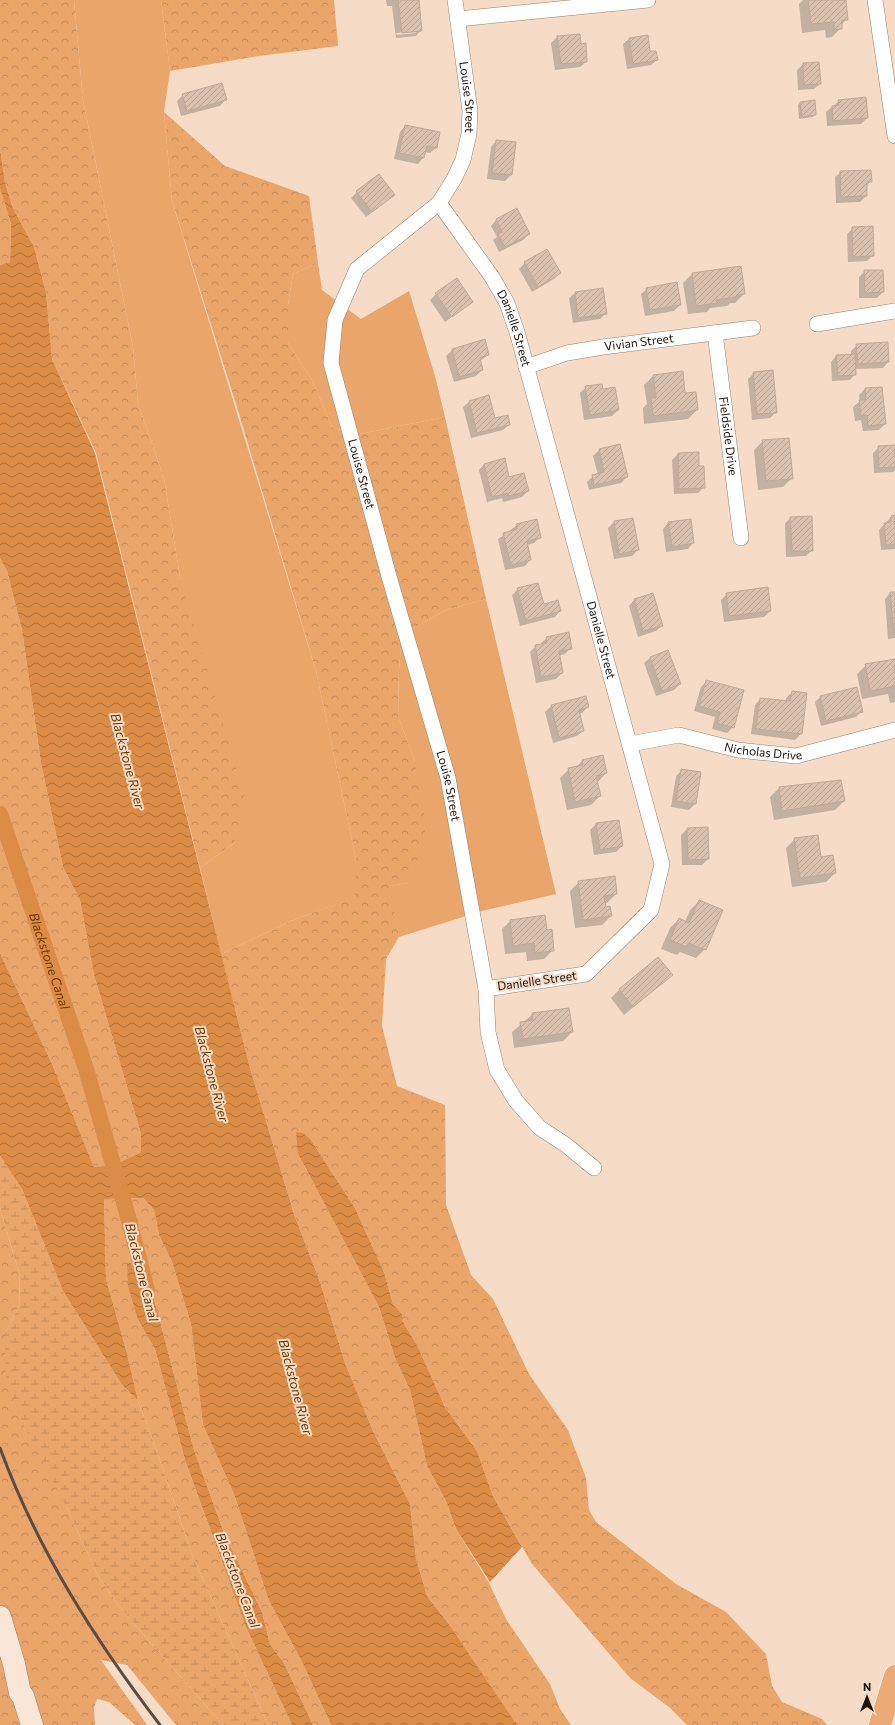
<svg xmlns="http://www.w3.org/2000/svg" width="895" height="1725" viewBox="0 0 895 1725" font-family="Commissioner,sans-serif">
	<defs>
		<pattern id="forest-crowns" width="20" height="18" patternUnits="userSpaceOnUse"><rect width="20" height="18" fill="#eaa56b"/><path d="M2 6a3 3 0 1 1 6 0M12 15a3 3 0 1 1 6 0" fill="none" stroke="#c88d5c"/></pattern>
		<pattern id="wetland-marsh" width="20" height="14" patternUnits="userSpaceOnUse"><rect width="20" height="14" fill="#eaa56b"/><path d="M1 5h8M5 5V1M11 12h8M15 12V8" fill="none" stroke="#c88d5c"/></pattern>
		<pattern id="water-waves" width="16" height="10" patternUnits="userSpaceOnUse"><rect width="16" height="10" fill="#db8d48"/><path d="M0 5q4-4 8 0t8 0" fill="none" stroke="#b1723a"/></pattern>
		<pattern id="building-hatch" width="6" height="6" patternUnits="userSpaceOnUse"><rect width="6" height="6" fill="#dac1ad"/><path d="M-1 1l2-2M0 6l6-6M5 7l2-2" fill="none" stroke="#baa594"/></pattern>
	</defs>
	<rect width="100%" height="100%" fill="#f6dcc7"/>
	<path fill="#eaa56b" d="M74,0H161L170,71L164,112L172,201L316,671L356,859V897L291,921L221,954L200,868L234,843L180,577L164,478L138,404L133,347L83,100Z
		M318,263L322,290L361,319L409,291L435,376L445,417L354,435L332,427L313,382L288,343V305L293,274Z
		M486,599L556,894L482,911L399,937L389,886L408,883L415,762L398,716L399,670L402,635L446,610Z"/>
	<path fill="url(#forest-crowns)" d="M0,0H74L83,100L133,347L138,404L164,478L180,577L245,799L234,843L200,868L96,453L52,359L46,292L34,247L13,208L5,183L0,148Z
		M161,0H334L338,46L259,56L170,71Z
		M164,112L225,166L309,196L318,263L293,274L288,305V343L313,382L332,427L354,435L445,417L486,599L446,610L402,635L399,670L398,716L415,762L426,824L423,847L408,883L390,886L399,937L386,959L382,1026L397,1086L445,1105L446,1205L471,1275L493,1299L529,1374L568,1430L586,1478L589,1510L596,1522L676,1584L726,1612L766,1654L772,1686L782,1702L822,1719L827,1725H687L669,1707L630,1678L532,1564L493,1496L477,1451L445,1407L418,1347L402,1320V1314L393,1304L384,1272L355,1208L311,1140L298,1154L379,1307L395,1358L410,1390L427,1466L446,1501L456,1529L489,1583L506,1619L550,1684L560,1709L571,1725H508L448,1623L427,1596L416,1558L410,1504L373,1431L345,1363L320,1282L294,1214L250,1068L221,954L291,921L355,897L356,859L316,671L236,404L172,201Z
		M0,187L11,224L10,262L0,265Z
		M0,558L7,571L22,630L41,763L63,867L80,900L94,975L141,1134V1152L114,1165L94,1167L52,1064L0,953Z
		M143,1198L154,1210L159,1235L172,1262L191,1324L203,1425L234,1494L269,1601L302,1662L331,1725H313L284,1663L270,1644L262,1612L224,1533L194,1450L148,1276L138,1320L155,1349L185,1460L245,1625L292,1725H268L193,1557L155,1446L138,1401L127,1353L106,1279L104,1199Z
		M0,1208L20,1276L19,1306L5,1333L67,1508L97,1574L122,1610L223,1725H176L127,1665L101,1660L147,1725H135L109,1702L97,1699L94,1708L95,1725H0Z"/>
	<path fill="url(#wetland-marsh)" d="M0,1156L22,1189L63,1291L122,1385L138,1401L155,1446L193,1557L268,1725H223L122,1610L97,1574L67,1508L22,1422L6,1378L5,1333L19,1306L20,1276L0,1208Z"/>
	<path fill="url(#water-waves)" d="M0,148L5,183L13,208L34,247L46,292L52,359L95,453L250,1068L294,1214L320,1282L345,1363L373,1431L410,1504L416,1558L427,1596L448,1623L517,1725H331L302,1662L269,1601L234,1494L203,1425L191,1324L172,1262L159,1235L154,1210L143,1198L104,1199L106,1279L127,1353L138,1401L122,1385L63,1291L22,1189L0,1156V953L52,1064L94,1167L114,1165L141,1152V1134L94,975L80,900L63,867L41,763L22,630L7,571L0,558V265L10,262L11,224L0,188Z
		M296,1132L303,1133L311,1140L355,1208L384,1272L393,1304L402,1314V1320L418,1347L445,1407L477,1451L493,1496L522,1547L490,1582L456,1529L446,1501L427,1466L410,1390L395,1358L379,1307L298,1154Z
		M127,1263L137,1264L148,1276L194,1450L224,1533L262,1612L270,1644L284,1663L313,1725H292L245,1625L185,1460L155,1349L138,1320L128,1286Z"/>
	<path fill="#0003" fill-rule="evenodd" d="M386,0H411L421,30L416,36L396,38L392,6H387ZM416,31V33L397,35L396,33Z
		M803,0H845L847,19L841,25V28L832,37L826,38L825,30L802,33L799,4Z
		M647,36L650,52L657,60L651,65L627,69L623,44L629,39Z
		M557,37L580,45L586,62L580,67L555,70L551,43Z
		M803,64L820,84L814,89L798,90L797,70Z
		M183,95L225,100L220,106L181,116L177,101Z
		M839,101L867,118L861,124L827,126L826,112Z
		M800,103L815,115L813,117L799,119L798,105Z
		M405,126L436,148L430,153L425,152L423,158L418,164L394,159L400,132Z
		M496,141L515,143L511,175L505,181L487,179L491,147Z
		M841,172L870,182L866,187V196L860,202L836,203L835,177Z
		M357,192L394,195L366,217L351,198Z
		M496,220L529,234L523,240L499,252L493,240L497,237L491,226Z
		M853,228L873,255L867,261L848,262L847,234Z
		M547,250L560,273L554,279L532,292L519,269L525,263Z
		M865,271L883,292L877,298H859V277Z
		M692,274L744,294L735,303H730L727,306L710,308L707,312L688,314L683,283Z
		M647,289L680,305L674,311L645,316L641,294Z
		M575,293L606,313L600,319L573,323L569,298Z
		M436,294L472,302L445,322L430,300Z
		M484,341L488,355L480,361L482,370L476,376L454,382L446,356L452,350Z
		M887,344L888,362L883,368L855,369V374L850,380L832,381L831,362L836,356L851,355V351L857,345Z
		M754,373L776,412L770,418L752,420L748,379Z
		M653,376L684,394L697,410L688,419L644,424L643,408L647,404L644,385Z
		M586,387L602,390L618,410L612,416L584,420L580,393Z
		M865,389L885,424L879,430L863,431L861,420L855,421L853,407L860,401L859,395Z
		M489,397L494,419L509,425L503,430L471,438L463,407L469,402Z
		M763,441L792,478L783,487L758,490L754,450Z
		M620,445L627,477L621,483L589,490L587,482L593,476L598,475L593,456L599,450Z
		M895,446V471L893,472L874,473L873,453L879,447Z
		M678,454L698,467L704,487L698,493L674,494L672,460Z
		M484,464L509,478L528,491L522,497L503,502L502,498L487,502L479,470Z
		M895,516V549L881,550L879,530L891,517Z
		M791,518L812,550L806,556L786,557L785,523Z
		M633,519L638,550L632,556L614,559L608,528L614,522Z
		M668,523L693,543L688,549L666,552L663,529Z
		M517,525L540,537L534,543L527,545L530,560L525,566L505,570L498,539Z
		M518,589L543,605L560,611L555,617L520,626L512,595Z
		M890,593H895V638L888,639L885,599Z
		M727,594L770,611L764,617L724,622L721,600Z
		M634,600L662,626L656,631L638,637L629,606Z
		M547,638L571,648L565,654L558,656L562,673L556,679L536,683L530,652L536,646L541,645V643Z
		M668,651L680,684L674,690L656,696L644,663L650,658Z
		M895,660V702L890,703L888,694L862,699L857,674L866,665Z
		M707,681L733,727L727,733L712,729L715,717L694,711L701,687Z
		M792,692L801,734L795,740L751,734L755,705L760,699L786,702V698Z
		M821,696L862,711L856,717L821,726L815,702Z
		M585,697L588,707L582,713L579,714L583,731L577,736L553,743L545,712L551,706Z
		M582,761L606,773L597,783L600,796L591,805L567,810L560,778L569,769L576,767Z
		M682,770L695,804L689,810L671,807L676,776Z
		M796,785L844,801L835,810L774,820L770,797L779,788Z
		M618,821L622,846L616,852L594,855L590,830L596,824Z
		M687,829L708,859L702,865H682L681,835Z
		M795,839L820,858L835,873L826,882L792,887L786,848Z
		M579,882L616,894L607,903H604L605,908L611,916L602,925L575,928L570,891Z
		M699,901L705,949L696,958L680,952L677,955L661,949L670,928L679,919L685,922L690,910Z
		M511,920L546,931L553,950L544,959L527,961L526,952L505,954L502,929Z
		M672,975L624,1015L611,998L619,990Z
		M533,1014L572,1032L563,1041L514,1048L512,1032Z"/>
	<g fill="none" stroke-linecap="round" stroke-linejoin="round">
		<path stroke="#db8d48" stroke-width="16" id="s1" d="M0,814L86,1069L130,1224L147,1290"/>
	</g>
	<path fill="url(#building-hatch)" stroke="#c2a996" d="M392,0H419L422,31L402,33L398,0Z
		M808,0H846L848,20H842V29L834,30V22L811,24Z
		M580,34L581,44L586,43L587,62L561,64L557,36Z
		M648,35L650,51H656L658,60L633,64L629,38Z
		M819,62L821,84L804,85L803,63Z
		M222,83L227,100L187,111L182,94Z
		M866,97L868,118L833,121L832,106L839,105L838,100Z
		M815,100L816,115L802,117L800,102Z
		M405,125L440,132L437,148L427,146L424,158L399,153Z
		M496,140L516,142L512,175L492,173Z
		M871,170L872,182H867V196L841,197L840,171Z
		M379,174L395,195L372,212L356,191Z
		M517,208L530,234L505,247L498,234L502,232L496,219Z
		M873,226L874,256L853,257L852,227Z
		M547,249L561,273L538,287L524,262Z
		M741,266L745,294L737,295V297L716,300L717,303L696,306L692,273Z
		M864,270H883L884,292L865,293Z
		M457,278L473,302L452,317L435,293Z
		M677,282L681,305L650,310L646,288Z
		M603,288L607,314L578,318L575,292Z
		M485,339L489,355L480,358L483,370L459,377L452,349Z
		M888,342L889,362L858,364L856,344Z
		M855,354L856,375L838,376L836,355Z
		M773,370L777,413L757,414L753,372Z
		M683,371L685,393L696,392L698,410L653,416L651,398H656L653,375Z
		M602,384L603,389L615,387L619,410L590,415L585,386Z
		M882,387L886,424L868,426L867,415L861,416L859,400H866L865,388Z
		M489,395L495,418L508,415L510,425L477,433L469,401Z
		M789,438L793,479L766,481L762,440Z
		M620,444L628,477L594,485L592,475L604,472L599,449Z
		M895,445V467L879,468L878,446Z
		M699,452V466H704L705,488L679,489L678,453Z
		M505,458L509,477L524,473L529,491L509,496L508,493L492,497L484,464Z
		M895,515V544L886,545L884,523L891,522V516Z
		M812,516L813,551H792L790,517Z
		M633,518L639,550L619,554L614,521Z
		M537,519L541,538L527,541L531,560L511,565L503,533L517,529L516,524Z
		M691,519L694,543L672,547L668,522Z
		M538,583L544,604L558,600L561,611L526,621L517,588Z
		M768,587L771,611L729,616L726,593Z
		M890,592H895V633H894Z
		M653,593L663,626L643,631L634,599Z
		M569,632L572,649L559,651L563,673L541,677L535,645L547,643L546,637Z
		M668,650L681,684L662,691L650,657Z
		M895,659V686L870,691L865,664Z
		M706,680L744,690L734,728L717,723L720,712L699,706Z
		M857,687L863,712L826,721L820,696Z
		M792,691L807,693L802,734L756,729L760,698L790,701Z
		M586,696L589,707L579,710L584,731L559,738L551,705Z
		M603,755L607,773L596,776L601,796L575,802L568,768L583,765L582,760Z
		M681,769L701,772L696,804L676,801Z
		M841,780L845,801L782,811L779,787Z
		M619,820L623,846L600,850L596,823Z
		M708,827L709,859L688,860L687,828Z
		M818,835L821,857L833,855L836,873L800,878L794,838Z
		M615,876L617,894L604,896L606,907L610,906L612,916L583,920L578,881Z
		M699,900L723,910L706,950L688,943L687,947L670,940L679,918L689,923Z
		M545,915L547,930L552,929L554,951L535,953L534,943L513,946L510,920Z
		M658,957L673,975L633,1007L619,989Z
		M569,1008L573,1032L523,1039L520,1022L533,1020L532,1013Z"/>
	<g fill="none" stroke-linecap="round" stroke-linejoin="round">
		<g stroke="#98806e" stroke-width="16">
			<g id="minor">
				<path id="s2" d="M455,0L470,111L469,134L463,160L454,179L439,203L357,269L335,320L331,363L390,580L448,778L486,989L488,1032L497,1070L516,1101L540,1128L566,1145L594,1168"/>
				<path d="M875,0L895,136"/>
				<path d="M458,19L648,0"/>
				<path id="s3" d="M439,203L492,277L507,303L517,332L662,864L651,910L586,974L486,989"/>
				<path d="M817,324L895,311"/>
				<path id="s4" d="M715,333L741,538"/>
				<path id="s5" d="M526,367L567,353L603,347L753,328"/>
				<path id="s6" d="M630,744L679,735L738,750L796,756L895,730"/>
			</g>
		</g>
		<g stroke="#98806e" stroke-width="23">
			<path id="secondary" d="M0,1617L14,1664L20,1693L23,1696L32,1725"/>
		</g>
		<g stroke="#fff" stroke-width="23">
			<path id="motorway" d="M880,1725L895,1676"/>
		</g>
		<use href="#minor" stroke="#fff" stroke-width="15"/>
		<use href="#secondary" stroke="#f9e6d6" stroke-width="22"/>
		<use href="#motorway" stroke="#ecab76" stroke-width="22"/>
		<path stroke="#5a4c41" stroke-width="3" d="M0,1448C37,1549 95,1640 160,1725"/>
	</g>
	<g text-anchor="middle" stroke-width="4" stroke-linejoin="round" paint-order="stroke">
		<g font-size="12" fill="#1c130c" stroke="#f6dcc7">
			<text dy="4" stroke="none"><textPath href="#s2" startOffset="98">Louise Street</textPath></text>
			<text dy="4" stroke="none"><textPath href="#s3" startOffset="147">Danielle Street</textPath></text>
			<text dy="4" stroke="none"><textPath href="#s5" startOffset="116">Vivian Street</textPath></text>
			<text dy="4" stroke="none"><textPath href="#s4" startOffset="104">Fieldside Drive</textPath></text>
			<text dy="4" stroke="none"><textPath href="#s2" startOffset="530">Louise Street</textPath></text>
			<text dy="4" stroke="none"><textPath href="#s3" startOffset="471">Danielle Street</textPath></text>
			<text dy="4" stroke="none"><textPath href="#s6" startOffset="136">Nicholas Drive</textPath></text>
			<text dy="4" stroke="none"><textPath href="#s2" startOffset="854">Louise Street</textPath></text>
			<text transform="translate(537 981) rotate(-8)" y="4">Danielle Street</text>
		</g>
		<g font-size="13" font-style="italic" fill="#6c3900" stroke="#f6dcc7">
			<text transform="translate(128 761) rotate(75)" y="5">Blackstone River</text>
			<text dy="5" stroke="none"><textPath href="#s1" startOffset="155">Blackstone Canal</textPath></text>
			<text transform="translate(212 1074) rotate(75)" y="5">Blackstone River</text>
			<text transform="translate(142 1272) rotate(76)" y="5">Blackstone Canal</text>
			<text transform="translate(296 1387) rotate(75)" y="5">Blackstone River</text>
			<text transform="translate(238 1580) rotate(69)" y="5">Blackstone Canal</text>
		</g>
	</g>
	<g transform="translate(867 1697)" stroke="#f6dcc7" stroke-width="3" paint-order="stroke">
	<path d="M0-3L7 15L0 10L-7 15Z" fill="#1c130c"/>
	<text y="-6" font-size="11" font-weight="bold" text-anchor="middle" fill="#1c130c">N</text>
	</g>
</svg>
